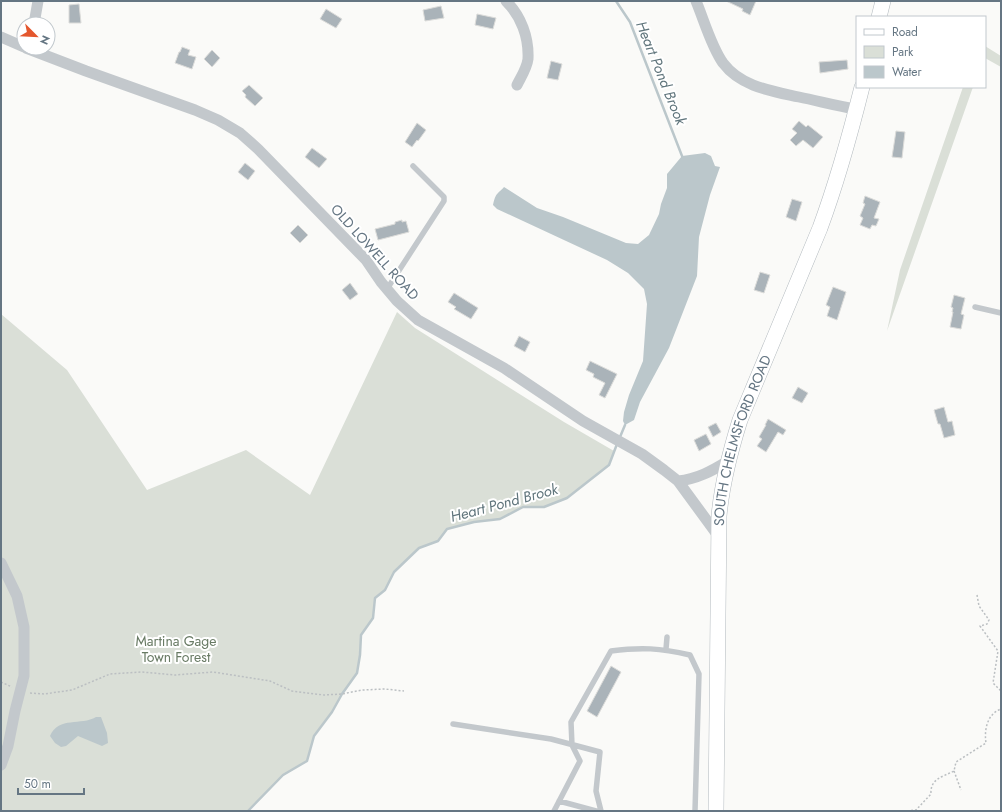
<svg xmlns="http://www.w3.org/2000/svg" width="1002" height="812" viewBox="0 0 1002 812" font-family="Jost,sans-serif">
	<rect width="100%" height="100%" fill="#fafaf8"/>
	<path fill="#dadfd7" d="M985,46L1001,56V67L985,58Z
		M963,87H973L887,331L900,270Z
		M397,312L415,328L564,422L614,451L609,465L567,498L544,507H523L500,519L474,522L447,529L438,541L419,548L394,572L385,590L375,598L373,618L361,635L360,655L357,673L342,694L332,712L314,736L307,761L283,776L248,811H1V314L67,370L147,490L246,450L310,495Z"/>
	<path fill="#bbc7cb" d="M705,153L711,156L715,166L720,167L710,195L699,237L697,276L669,348L640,402L634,420L625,425L623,421L624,412L629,395L643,361L647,304L644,289L628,273L607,260L497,209L493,205C496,192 497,195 504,187L537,208L563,217L626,243L638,244L649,235L659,214L661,204L667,188V174L682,156Z
		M96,717H101L107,733L108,743L102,746L78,736L66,746L61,747L55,743L50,736C59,716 81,726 96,717Z"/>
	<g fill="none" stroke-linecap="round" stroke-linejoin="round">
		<path stroke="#bbc7cb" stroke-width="2.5" d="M616,1L630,22L682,156
			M620,437L625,425
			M248,811L283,775L307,761L314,736L332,712L342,694L357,673L360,655L361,635L373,618L375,598L385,590L394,572L419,548L438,541L447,529L474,522L500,519L523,507H544L567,498L609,465L617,444"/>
	</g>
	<path fill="#aab3b9" stroke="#dcdcda" d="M726,1H756L750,15L742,11L743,9Z
		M79,4L81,23H69V5Z
		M441,6L444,18L425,21L423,10Z
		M326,9L342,19L336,28L320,19Z
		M477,14L496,18L493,29L475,25Z
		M182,47L190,50L188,55L196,57L192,69L175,63L179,52H180Z
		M212,50L220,58L212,67L204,59Z
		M847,60L848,69L820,73L819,62Z
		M551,61L562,64L558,80L547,78Z
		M249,85L263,98L255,106L245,97L246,95L242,91Z
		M799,121L806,127L808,125L823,137L813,148L803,140L796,146L790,140L797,133L792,129Z
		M417,123L426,130L418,141L417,140L412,147L405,142Z
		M896,131L905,132L902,158L892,157Z
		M312,148L327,159L319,168L305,157Z
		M245,163L255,171L248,180L238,172Z
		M865,196L880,202L874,218L879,219L876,226L872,225L870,229L860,225L863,218L860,216L865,204L863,203Z
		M792,199L802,202L796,221L786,217Z
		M402,220V222L406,221L409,232L378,240L375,229L395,224V222Z
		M298,225L308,235L300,243L290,233Z
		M760,272L770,275L764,293L754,290Z
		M350,283L358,294L350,300L342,290Z
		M833,287L846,292L837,320L827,316L830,307L826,305Z
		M454,293L478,308L471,319L454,309L456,307L448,302Z
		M954,295L965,298L961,314L964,315L961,329L950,327L953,312H952L953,308L951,307Z
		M519,336L530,342L525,352L514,346Z
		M590,361L617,374L605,398L599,395L605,383L593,377L594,374L586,370Z
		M798,387L808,393L802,403L792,398Z
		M944,407L948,422L952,421L955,435L944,438L940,424H938L934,410Z
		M768,419L786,430L783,435L778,432L766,452L757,446L762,439L759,437L766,425H765Z
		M716,423L721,432L713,437L708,427Z
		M706,434L711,444L699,451L694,440Z
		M611,666L621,672L597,717L587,711Z"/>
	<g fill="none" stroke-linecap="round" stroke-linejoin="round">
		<g stroke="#b3babf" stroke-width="16">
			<g id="secondary">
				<path d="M879,17L883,1"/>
				<path id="s1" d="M716,811L719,516C722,483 730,452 740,420L820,228C837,182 850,135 862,87"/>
			</g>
		</g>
		<path stroke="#bbbfc2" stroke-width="1.5" stroke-dasharray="2 2" stroke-linecap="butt" d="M977,595L979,606L989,620L987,624L980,626L998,651L993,683L1001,691
			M1,682L12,687
			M30,693L44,694L72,690L110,674L142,672L175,675L213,672L270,681L292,691L324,695L342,694L362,690L385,689L404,691
			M954,771L961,790
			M907,811L916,810L931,794C930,779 942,777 954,771L956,762L986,743C984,730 987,714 1001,709"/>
		<path stroke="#c3c8cc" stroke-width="5.5" d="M387,289L444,201V197L413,166
			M975,307L1001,313
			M666,649L667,637
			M453,724L551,739L600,752L596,791L601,811
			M559,801L596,811
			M554,811L580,761L572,745L571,722L611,651C641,647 660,648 690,655L699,674L695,811"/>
		<path stroke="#c3c8cc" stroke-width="11" d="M506,1C521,16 529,37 528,59C527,68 521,77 517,85
			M696,1C704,20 711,46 723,63C741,87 772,91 799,97C819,101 837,106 856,109
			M34,24L38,1
			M1,37L24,47
			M26,48L86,71L195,110L218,120L240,133L258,149L366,260L381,282L397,301L418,320L504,368L583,421L642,454L664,470L678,481L719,537
			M678,481C697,479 712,471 728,461
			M1,563L17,596L24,627V676L15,711L8,746L1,765"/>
		<use href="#secondary" stroke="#fff" stroke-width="15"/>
	</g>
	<g text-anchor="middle" stroke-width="4" stroke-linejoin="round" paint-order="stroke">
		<g font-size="14" fill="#657683" stroke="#fff">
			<text transform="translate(375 252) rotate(48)" y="5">OLD LOWELL ROAD</text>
			<text dy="5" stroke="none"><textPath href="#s1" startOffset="374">SOUTH CHELMSFORD ROAD</textPath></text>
		</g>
		<g font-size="14" fill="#687a64" stroke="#fff">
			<text x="176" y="646">Martina Gage<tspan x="176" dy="16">Town Forest</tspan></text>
		</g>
		<g font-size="15" font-style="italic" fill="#60757c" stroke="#fff">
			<text transform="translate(661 73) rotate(68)" y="5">Heart Pond Brook</text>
			<text transform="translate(504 503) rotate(-15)" y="5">Heart Pond Brook</text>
		</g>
	</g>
	<rect width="1002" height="812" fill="none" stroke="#657683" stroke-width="4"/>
	<rect x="856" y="16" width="130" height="72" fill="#ffffff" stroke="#c1c8cd"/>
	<rect x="864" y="29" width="20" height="6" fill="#ffffff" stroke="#c1c8cd"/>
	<text x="892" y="36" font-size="12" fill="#657683">Road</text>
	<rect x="864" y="46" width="20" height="12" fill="#dadfd7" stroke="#c1c8cd"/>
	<text x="892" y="56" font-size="12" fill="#657683">Park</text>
	<rect x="864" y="66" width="20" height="12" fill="#bbc7cb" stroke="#c1c8cd"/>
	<text x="892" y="76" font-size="12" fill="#657683">Water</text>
	<g transform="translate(36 36) rotate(114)"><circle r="19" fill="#ffffff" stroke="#c1c8cd"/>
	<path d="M0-3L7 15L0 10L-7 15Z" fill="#e4572e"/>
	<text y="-6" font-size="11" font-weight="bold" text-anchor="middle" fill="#657683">N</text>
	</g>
	<path d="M18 788v6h66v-6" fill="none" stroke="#657683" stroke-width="2"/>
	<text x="24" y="788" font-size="12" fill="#657683" stroke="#ffffff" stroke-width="3" paint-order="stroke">50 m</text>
</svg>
